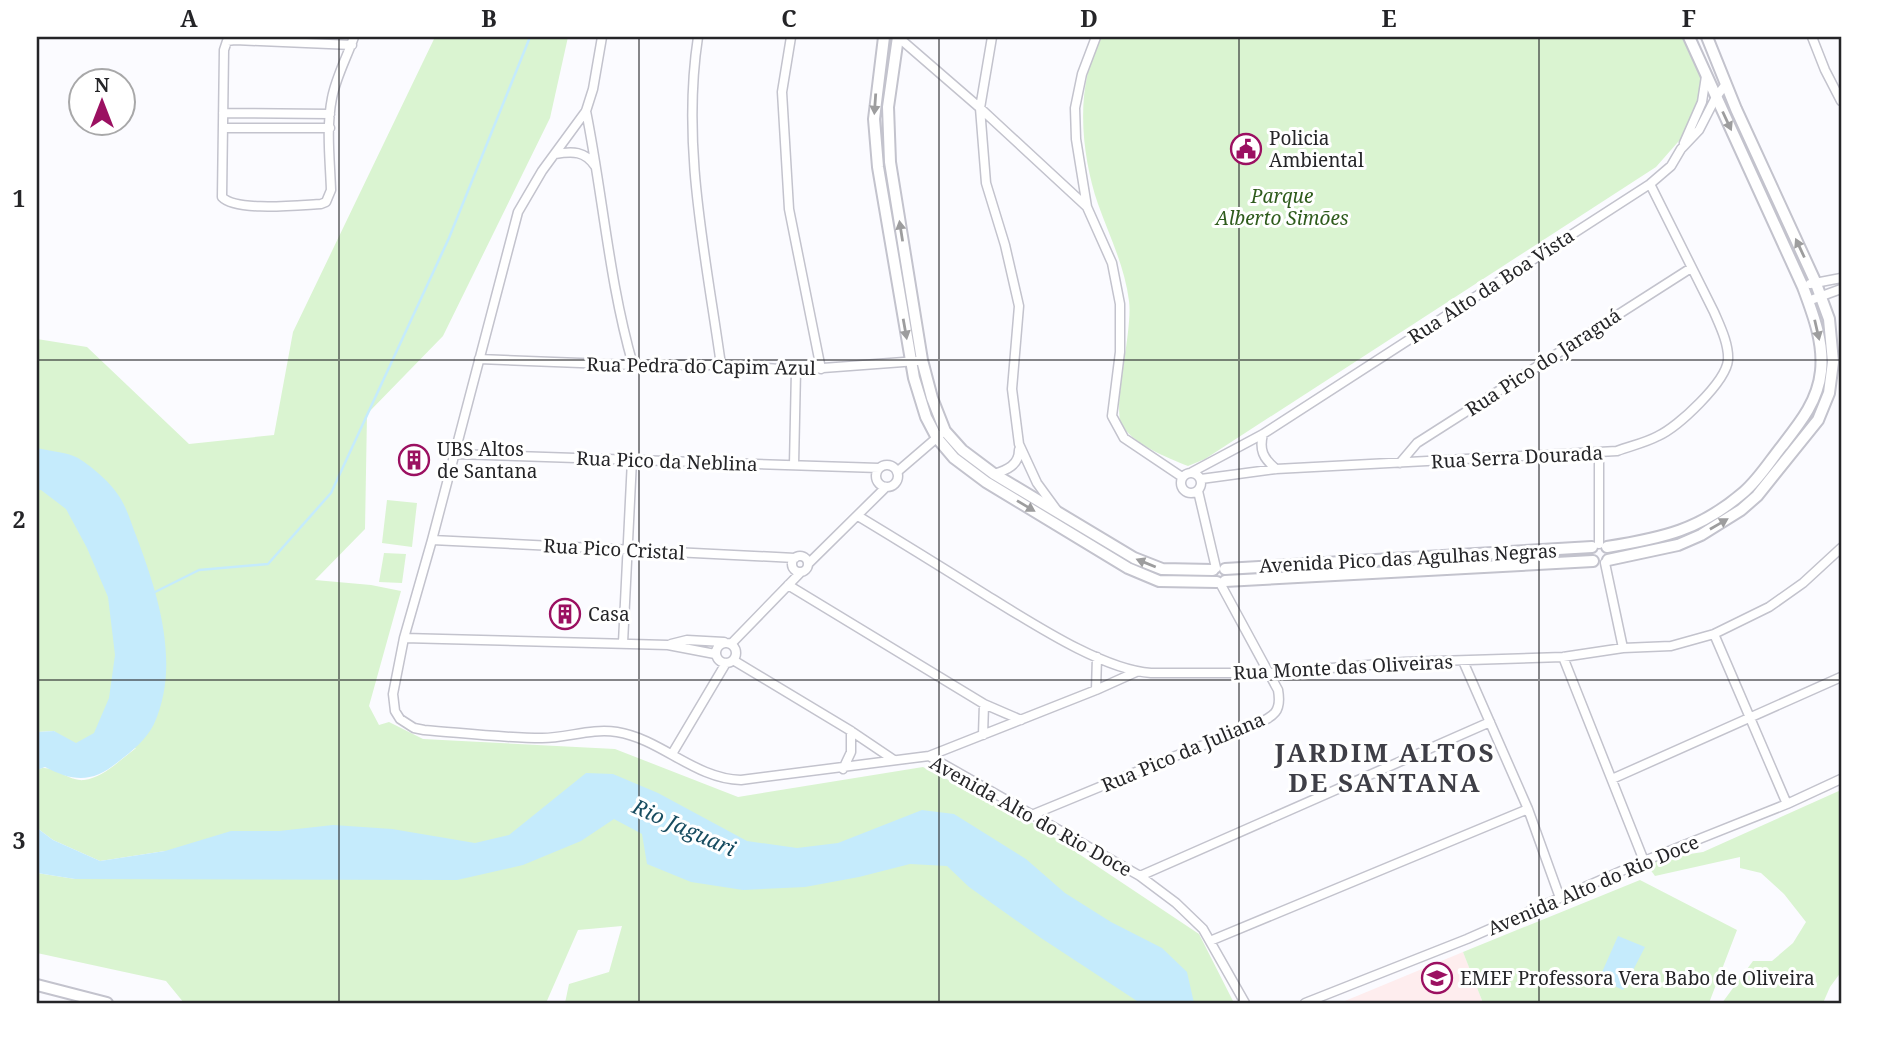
<svg xmlns="http://www.w3.org/2000/svg" width="1878" height="1040" viewBox="0 0 1878 1040" font-family="'Noto Serif',serif">
	<rect width="100%" height="100%" fill="#fbfbff"/>
	<path fill="#feedee" d="M1463,952L1483,1003H1340Z"/>
	<path fill="#daf4d1" d="M435,37H568L550,118L443,336L367,414L365,529L315,580L371,585L401,591L369,706L379,725L389,722L423,739L615,749L738,797L923,767L1028,820L1199,934L1234,1003H565L569,984L609,972L622,926L578,930L546,1003H184L166,981L37,953V873L75,879L233,878L165,851L100,861L53,840L37,828V770C50,762 68,782 84,780C103,778 121,759 136,748L82,758L54,731L37,732V339L87,347L189,444L274,435L293,332Z
		M1102,37H1685L1703,76L1697,107L1685,134L1656,167L1205,459L1188,466C1168,458 1130,443 1121,423C1113,403 1133,330 1129,301C1125,267 1109,235 1098,204C1081,154 1074,84 1102,37Z
		M387,500L417,503L412,547L382,543Z
		M384,553L406,554L402,583L379,582Z
		M1841,790V972L1830,987L1823,1003H1722L1753,961H1772L1793,943L1806,922L1784,894L1761,873L1740,868V857L1655,876L1644,861L1703,852Z
		M1640,880L1737,930L1709,1003H1483L1463,952Z"/>
	<path fill="#c5ebfc" d="M37,448C49,451 67,452 78,458C94,468 115,486 123,503C129,514 132,526 137,538C158,594 181,665 154,724C147,739 131,752 118,762C92,783 74,782 45,767L37,770V732L54,731L76,743L94,733L109,698L115,655L108,597L87,548L66,509L41,490H37Z
		M586,773L613,774L658,793L747,841L797,848L838,843L922,810L954,814L1026,859L1065,893L1111,922L1162,948L1187,972L1194,1003H1140L1041,938L969,887L947,866L910,864L859,877L805,887L743,890L691,882L647,864L642,834L614,819L581,841L523,865L457,880L75,879L37,873V828L53,840L100,861L165,851L231,831H279L333,825L392,829L475,843L509,835Z
		M1618,936L1645,947L1623,990L1599,979Z"/>
	<g fill="none" stroke-linecap="round" stroke-linejoin="round">
		<path stroke="#c5ebfc" stroke-width="2.5" d="M155,592L199,570L268,564L331,493L449,238L530,37"/>
		<g stroke="#c3c3cd" stroke-width="11">
			<path id="street" d="M602,37L593,89L586,111L542,171L518,212L432,540L404,638L393,694L395,711L400,719L414,728L424,730C463,733 503,738 542,738C567,738 591,728 617,732C661,739 695,779 741,780L929,756L1140,876L1176,903L1203,929L1245,1003
				M698,37C681,147 706,256 721,365
				M791,37L782,92L789,209L821,369
				M898,37L980,108L1086,206
				M992,37L980,108L986,183L1005,245L1019,306L1012,389L1019,444L1037,483L1056,509
				M1096,37L1082,74L1075,108L1076,139L1087,207L1112,263L1120,304V352L1112,416L1124,438L1182,477
				M1812,37L1825,70L1841,101
				M352,45L235,40L227,41L224,50L222,197C236,212 300,205 321,204L326,202L331,190C330,160 326,128 332,98C336,77 347,57 354,37
				M586,111C603,196 609,282 633,365
				M223,113L330,114
				M223,128H330
				M1684,143L1702,102L1706,76
				M555,154C573,151 585,151 595,166
				M1810,284L1841,278
				M1808,301L1841,289
				M479,359L633,365H721L796,370L917,361
				M1263,434C1259,450 1263,458 1276,469
				M455,454L879,468
				M1400,463L1417,443L1691,268
				M794,465L796,370
				M876 476a11 11 0 1 1 22 0a11 11 0 1 1-22 0Z
				M897,472L940,435
				M1192,472L1263,434L1650,184L1671,166L1681,149L1699,130L1716,97L1726,84
				M1181 483a10 10 0 1 1 20 0a10 10 0 1 1-20 0Z
				M994,474C1007,470 1019,465 1019,450
				M1201,479L1276,469L1617,451C1630,446 1645,443 1658,436C1678,427 1726,382 1728,360C1729,344 1720,326 1714,312L1650,184
				M1198,491L1216,568
				M858,516C901,542 943,568 986,595C1029,621 1102,670 1151,673H1269L1404,662L1563,657L1623,648L1671,646L1714,634L1769,607L1803,583L1841,548
				M432,540L795,558
				M1599,544V453
				M792 564a8 8 0 1 1 16 0a8 8 0 1 1-16 0Z
				M809,563L886,487
				M1605,563L1623,648
				M788,585L984,704L1021,720
				M1714,634L1787,804
				M404,638L668,645L715,654
				M716 653a10 10 0 1 1 20 0a10 10 0 1 1-20 0Z
				M623,643L632,460
				M671,644L687,640L724,642
				M731,644L800,573
				M1563,657L1644,861
				M733,660L851,731L894,760
				M1463,661L1528,809L1560,898
				M1096,690L1097,657
				M983,735L984,704
				M672,754L726,663
				M929,756L1096,690L1136,672
				M843,769L851,752V731
				M1612,779L1841,677
				M1034,814L1165,760L1255,725C1274,716 1282,712 1278,690L1220,583
				M1140,876L1490,722
				M1210,941L1528,809
				M1305,1003L1467,939L1644,861L1787,804L1841,779"/>
		</g>
		<g stroke="#c3c3cd" stroke-width="14">
			<path id="secondary" d="M884,37L874,119L878,167L914,378L926,417L937,438L954,458L986,482L1128,568L1159,581L1217,582
				M898,37L888,107L890,162L922,360L932,398L945,431L962,450L994,474L1134,558L1162,569L1213,570
				M1607,547C1663,538 1700,530 1744,492C1759,479 1770,461 1782,446C1800,423 1818,401 1821,371C1824,342 1813,314 1803,287L1689,37
				M1608,560L1678,545L1701,535L1741,510L1757,496L1818,420L1829,393L1833,362L1829,319L1815,281L1736,109L1707,37
				M1225,569L1592,547
				M1225,581L1593,561
				M37,985L107,1003"/>
		</g>
		<use href="#street" stroke="#fff" stroke-width="8"/>
		<use href="#secondary" stroke="#fff" stroke-width="10"/>
	</g>
	<defs><path id="oneway-solid" d="M-6-.8H1V-3.2L6.5 0L1 3.2V.8H-6Z" transform="scale(1.75)"/></defs>
	<g fill="#9d9d9e">
		<use href="#oneway-solid" transform="translate(875 104) rotate(94)"/>
		<use href="#oneway-solid" transform="translate(1727 121) rotate(65)"/>
		<use href="#oneway-solid" transform="translate(901 231) rotate(-99)"/>
		<use href="#oneway-solid" transform="translate(1800 248) rotate(-115)"/>
		<use href="#oneway-solid" transform="translate(905 329) rotate(80)"/>
		<use href="#oneway-solid" transform="translate(1817 330) rotate(77)"/>
		<use href="#oneway-solid" transform="translate(1026 506) rotate(31)"/>
		<use href="#oneway-solid" transform="translate(1719 524) rotate(-30)"/>
		<use href="#oneway-solid" transform="translate(1146 563) rotate(-158)"/>
	</g>
	<path fill="none" stroke="#252528" stroke-width="2" stroke-opacity="0.55" d="M339,37V1003M639,37V1003M939,37V1003M1239,37V1003M1539,37V1003M37,360H1841M37,680H1841"/>
	<defs>
		<g id="civic-ring" transform="scale(1.575)"><circle r="9.5" fill="#fff" stroke="#9b1061" stroke-width="1.5"/><path d="M-.6-6.5H3V-4.5H.6V-3L4-1V1h2V6H-6V1h2V-1L-.6-3ZM-1.2 2.5V6h2.4V2.5Z" fill="#9b1061"/></g>
		<g id="building-ring" transform="scale(1.575)"><circle r="9.5" fill="#fff" stroke="#9b1061" stroke-width="1.5"/><path d="M-4-6H4V6H1V3H-1V6H-4ZM-2.5-4.3h1.7v1.8h-1.7ZM.8-4.3h1.7v1.8H.8ZM-2.5-1h1.7V.8h-1.7ZM.8-1h1.7V.8H.8Z" fill="#9b1061"/></g>
		<g id="school-ring" transform="scale(1.575)"><circle r="9.5" fill="#fff" stroke="#9b1061" stroke-width="1.5"/><path d="M0-5L7-2L0 1L-7-2ZM-4 1L0 2.5L4 1V4Q0 6-4 4Z" fill="#9b1061"/></g>
	</defs>
	<g fill-rule="evenodd">
		<use href="#civic-ring" x="1246" y="149"/>
		<use href="#building-ring" x="414" y="460"/>
		<use href="#building-ring" x="565" y="614"/>
		<use href="#school-ring" x="1437" y="978"/>
	</g>
	<g text-anchor="middle" stroke-width="6" stroke-linejoin="round" paint-order="stroke">
		<g font-size="19" fill="#252528" stroke="#fff" text-anchor="start">
			<text x="1269" y="145">Policia<tspan x="1269" dy="22">Ambiental</tspan></text>
			<text x="437" y="456">UBS Altos<tspan x="437" dy="22">de Santana</tspan></text>
			<text x="588" y="621">Casa</text>
			<text x="1460" y="985">EMEF Professora Vera Babo de Oliveira</text>
		</g>
		<g font-size="19" font-style="italic" fill="#2f5c1d" stroke="#fff">
			<text x="1282" y="203">Parque<tspan x="1282" dy="22">Alberto Simões</tspan></text>
		</g>
		<g font-size="19" fill="#252528" stroke="#fff">
			<text transform="translate(1491 286) rotate(-33)" y="7">Rua Alto da Boa Vista</text>
			<text transform="translate(1543 362) rotate(-33)" y="7">Rua Pico do Jaraguá</text>
			<text transform="translate(701 366) rotate(1)" y="7">Rua Pedra do Capim Azul</text>
			<text transform="translate(1517 457) rotate(-3)" y="7">Rua Serra Dourada</text>
			<text transform="translate(667 461) rotate(2)" y="7">Rua Pico da Neblina</text>
			<text transform="translate(614 549) rotate(3)" y="7">Rua Pico Cristal</text>
			<text transform="translate(1408 558) rotate(-3)" y="7">Avenida Pico das Agulhas Negras</text>
			<text transform="translate(1343 667) rotate(-3)" y="7">Rua Monte das Oliveiras</text>
			<text transform="translate(1183 752) rotate(-23)" y="7">Rua Pico da Juliana</text>
			<text transform="translate(1031 816) rotate(29)" y="7">Avenida Alto do Rio Doce</text>
			<text transform="translate(1593 885) rotate(-23)" y="7">Avenida Alto do Rio Doce</text>
		</g>
		<g font-size="21" font-style="italic" fill="#174c60" stroke="#fff">
			<text transform="translate(684 828) rotate(24)" y="7">Rio Jaguari</text>
		</g>
		<g font-size="26" font-weight="bold" letter-spacing="2" fill="#3f3f47" stroke="#fff">
			<text x="1385" y="762">JARDIM ALTOS<tspan x="1385" dy="30">DE SANTANA</tspan></text>
		</g>
	</g>
	<rect width="1878" height="1040" fill="none" stroke="#ffffff" stroke-width="77"/>
	<g transform="translate(102 102)"><circle r="33" fill="#ffffff" stroke="#a8a8a9" stroke-width="2"/>
	<path d="M0-5L12 26L0 18L-12 26Z" fill="#9b1061"/>
	<text y="-10" font-size="19" font-weight="bold" text-anchor="middle" fill="#252528">N</text>
	</g>
	<rect x="38" y="38" width="1802" height="964" fill="none" stroke="#252528" stroke-width="2.5"/>
	<g font-size="23" text-anchor="middle" font-weight="bold" fill="#252528">
		<text x="189" y="27">A</text>
		<text x="489" y="27">B</text>
		<text x="789" y="27">C</text>
		<text x="1089" y="27">D</text>
		<text x="1389" y="27">E</text>
		<text x="1689" y="27">F</text>
		<text x="19" y="207">1</text>
		<text x="19" y="528">2</text>
		<text x="19" y="849">3</text>
	</g>
</svg>
